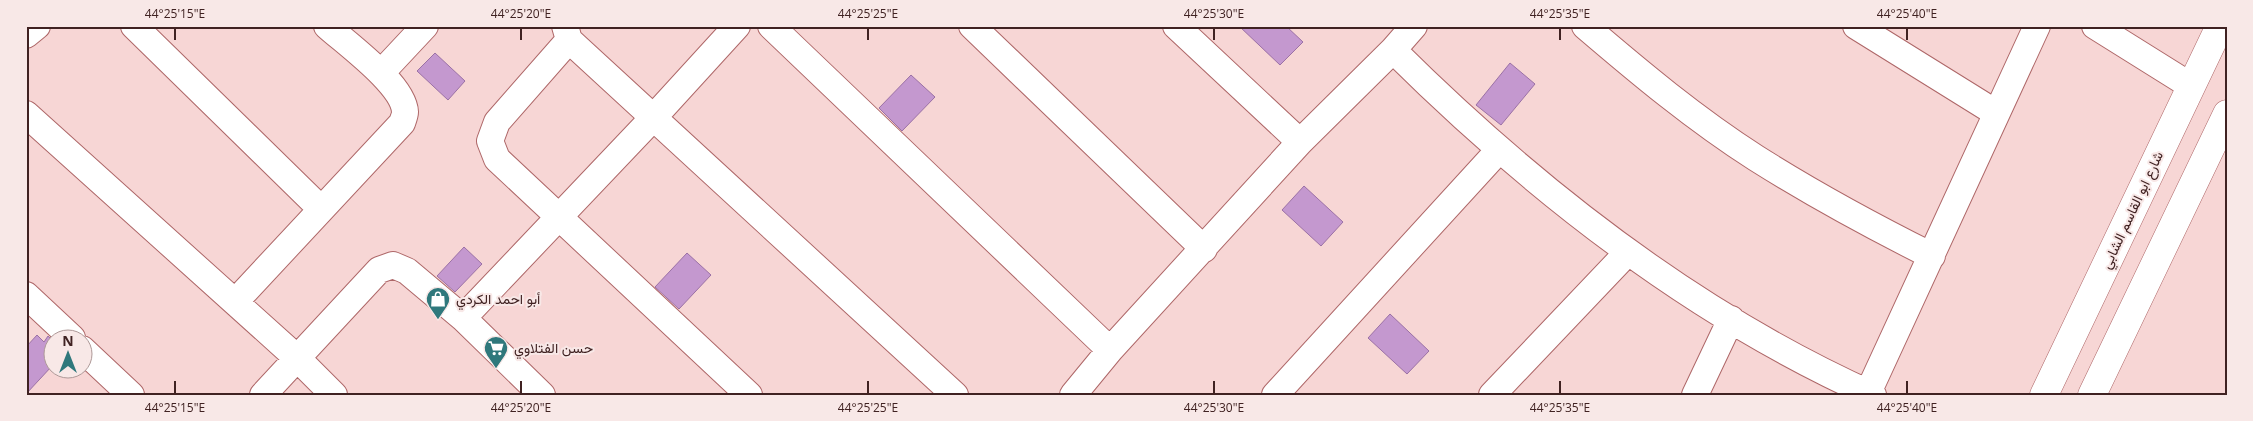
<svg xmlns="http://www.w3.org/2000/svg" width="2253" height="421" viewBox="0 0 2253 421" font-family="'Open Sans',Vazirmatn,sans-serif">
	<rect width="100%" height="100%" fill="#f7d6d5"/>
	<path fill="#c498cf" stroke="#9b71a5" d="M1239,26H1286L1303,42L1280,65Z
		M435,53L465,81L448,100L417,71Z
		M1510,63L1535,84L1501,125L1476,105Z
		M911,75L935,97L902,131L879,108Z
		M1304,186L1343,222L1321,246L1282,210Z
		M464,247L482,264L455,292L437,276Z
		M687,253L711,275L679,309L655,287Z
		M1390,314L1429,351L1407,374L1368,338Z
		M37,335L44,342L48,336L52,340V366L26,394V347Z"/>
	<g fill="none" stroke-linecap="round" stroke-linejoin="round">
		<g stroke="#ae6768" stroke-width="28">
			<path id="minor" d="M134,26L321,209
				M565,26L569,40L955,395
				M771,26L1110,350
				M972,26L1204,249
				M1176,26L1300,142
				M1585,26C1640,73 1695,119 1756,158C1813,194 1872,226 1932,256
				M1856,26L1996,113
				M2095,26L2191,86
				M26,35L37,26
				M569,40L497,122L490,141L497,159L749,395
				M1393,50C1533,189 1692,314 1873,395
				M381,73L425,26
				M26,114L297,358L334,395
				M26,295L72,338
				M235,302L402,123C403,120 405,115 405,112C404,85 347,44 327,26
				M463,318L653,118L737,26
				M82,349L131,395
				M263,395L379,270L393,265L407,271L463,318L542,395
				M1073,395L1110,350L1300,142L1393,50L1414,26
				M1275,395L1499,150
				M1492,395L1628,252
				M1695,395L1731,319
				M1867,395L2037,26"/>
		</g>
		<g stroke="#ae6768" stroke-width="29">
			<path id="major" d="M2044,395L2220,26
				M2092,395L2227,114"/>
		</g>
		<use href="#minor" stroke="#fff" stroke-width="26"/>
		<use href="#major" stroke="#fff" stroke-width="28"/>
	</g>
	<path fill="none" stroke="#402222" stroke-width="2" d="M175,28V40M521,28V40M868,28V40M1214,28V40M1560,28V40M1907,28V40M175,381V394M521,381V394M868,381V394M1214,381V394M1560,381V394M1907,381V394"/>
	<defs>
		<g id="shop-pin" transform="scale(1.25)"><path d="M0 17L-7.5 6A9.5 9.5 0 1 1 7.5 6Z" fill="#2f787c" stroke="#f8e8e7"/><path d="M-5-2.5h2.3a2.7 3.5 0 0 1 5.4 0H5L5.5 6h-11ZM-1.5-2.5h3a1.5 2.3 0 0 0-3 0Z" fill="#fff"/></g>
		<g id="supermarket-pin" transform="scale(1.25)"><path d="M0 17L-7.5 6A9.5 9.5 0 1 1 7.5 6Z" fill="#2f787c" stroke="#f8e8e7"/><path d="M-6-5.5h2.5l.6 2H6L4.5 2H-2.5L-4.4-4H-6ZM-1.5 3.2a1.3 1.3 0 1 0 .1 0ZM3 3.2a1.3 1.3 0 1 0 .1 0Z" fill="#fff"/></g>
	</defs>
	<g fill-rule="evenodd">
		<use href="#shop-pin" x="438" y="299"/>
		<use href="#supermarket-pin" x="496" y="348"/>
	</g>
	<g text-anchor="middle" stroke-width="4" stroke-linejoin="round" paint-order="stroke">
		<g font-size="14" fill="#402222" stroke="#f8e8e7">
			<text transform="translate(2132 210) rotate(-65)" y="5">شارع ابو القاسم الشابي</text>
		</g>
		<g font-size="14" fill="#402222" stroke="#f8e8e7" text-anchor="start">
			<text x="456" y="304">أبو احمد الكردي</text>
			<text x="514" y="353">حسن الفتلاوي</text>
		</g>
	</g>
	<rect width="2253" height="421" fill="none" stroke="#f8e8e7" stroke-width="55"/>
	<g transform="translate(68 354)"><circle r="24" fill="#f8e8e7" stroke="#ae9998"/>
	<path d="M0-4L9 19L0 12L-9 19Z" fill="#2f787c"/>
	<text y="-8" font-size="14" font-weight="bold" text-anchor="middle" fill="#402222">N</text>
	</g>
	<rect x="28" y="28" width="2198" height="366" fill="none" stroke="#402222" stroke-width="2"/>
	<g font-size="12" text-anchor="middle" fill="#402222">
		<text x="175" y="18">44°25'15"E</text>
		<text x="521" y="18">44°25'20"E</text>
		<text x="868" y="18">44°25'25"E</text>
		<text x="1214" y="18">44°25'30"E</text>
		<text x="1560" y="18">44°25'35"E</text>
		<text x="1907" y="18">44°25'40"E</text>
		<text x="175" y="412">44°25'15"E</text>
		<text x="521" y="412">44°25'20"E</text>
		<text x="868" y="412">44°25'25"E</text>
		<text x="1214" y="412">44°25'30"E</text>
		<text x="1560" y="412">44°25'35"E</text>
		<text x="1907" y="412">44°25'40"E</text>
	</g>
</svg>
